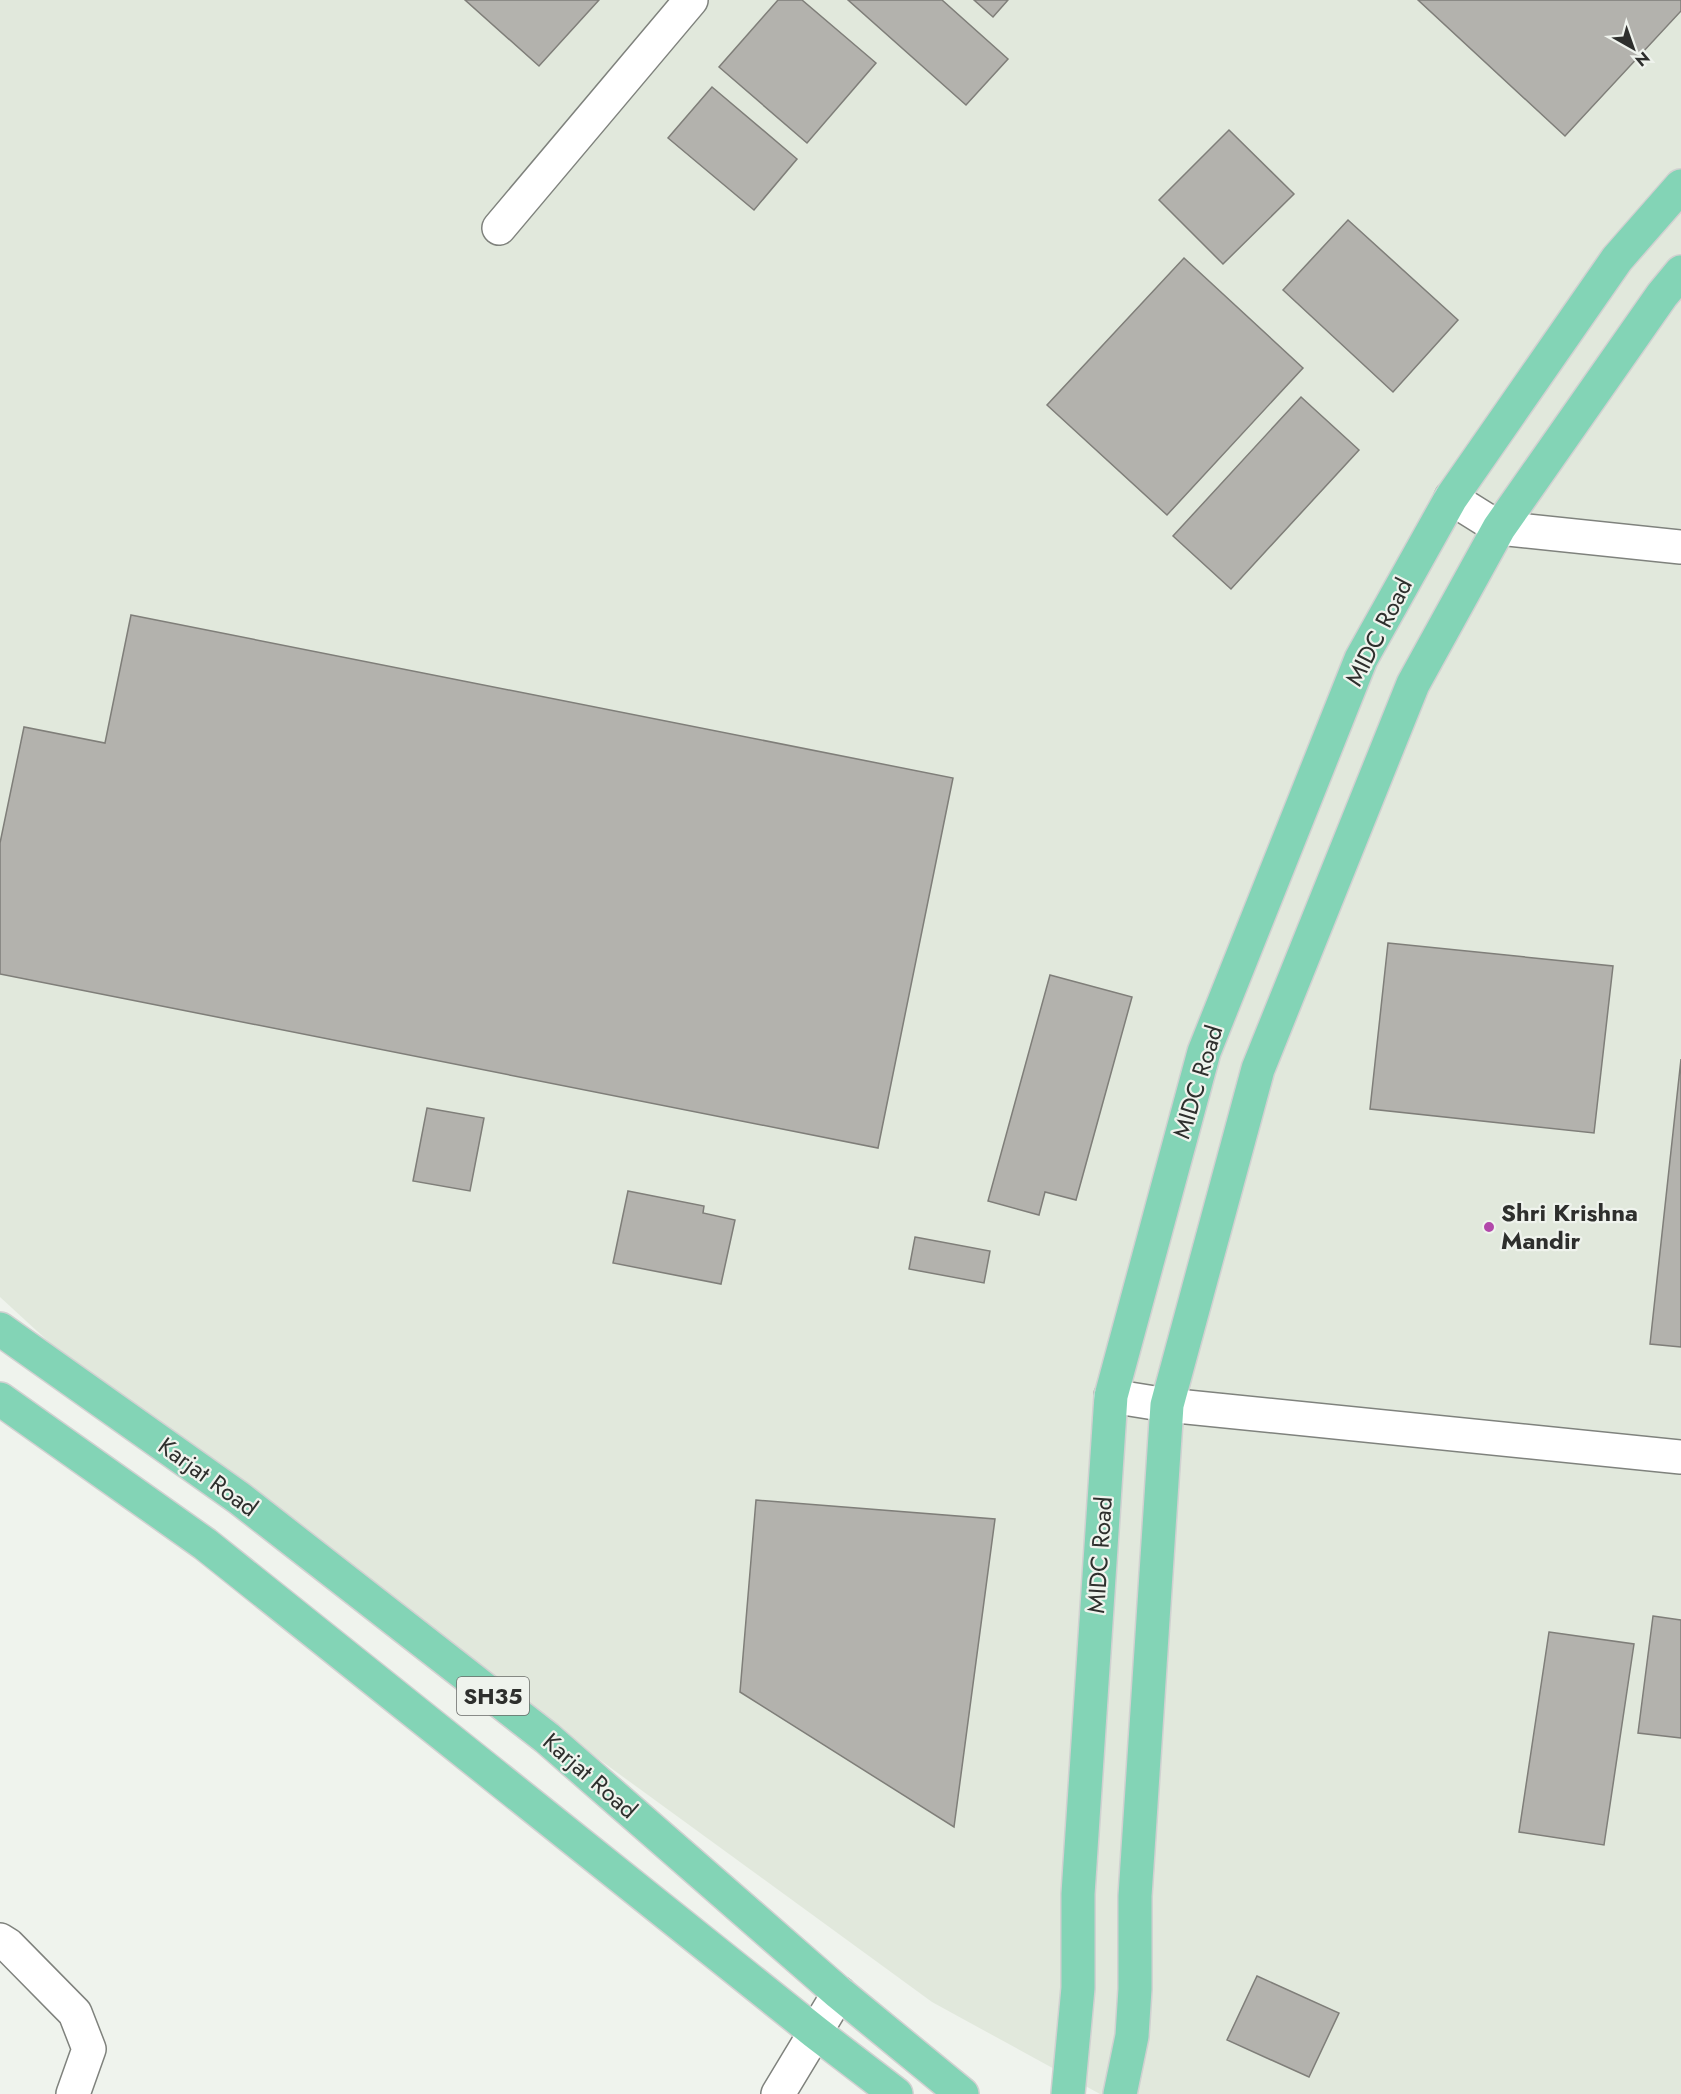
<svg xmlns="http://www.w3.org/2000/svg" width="1681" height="2094" viewBox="0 0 1681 2094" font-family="Jost,sans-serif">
	<rect width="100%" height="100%" fill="#eff3ed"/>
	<path fill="#e1e8dc" d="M0,0H1681V2094H1100L932,2002L342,1572L75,1366L0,1297Z"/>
	<path fill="#b3b2ad" stroke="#7f7e79" stroke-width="1.5" d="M465,0H599L539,66Z
		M778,0H802L876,63L807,143L719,67Z
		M848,0H942L1008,59L966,105Z
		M974,0H1008L993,17Z
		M1418,0H1681V11L1565,136Z
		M712,87L797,159L754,210L668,138Z
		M1229,130L1294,194L1223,264L1159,200Z
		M1348,220L1458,320L1393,392L1283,290Z
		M1184,258L1303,368L1167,515L1047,405Z
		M1301,397L1359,450L1231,589L1173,536Z
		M131,615L953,778L878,1148L0,974V843L24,727L105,743Z
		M1388,943L1613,966L1594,1133L1370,1109Z
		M1050,975L1132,997L1076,1200L1045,1192L1039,1215L988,1201Z
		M1681,1059V1347L1650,1344Z
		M427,1108L484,1118L470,1191L413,1181Z
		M628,1191L704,1206L703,1213L735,1220L721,1284L613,1263Z
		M915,1237L990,1251L984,1283L909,1269Z
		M756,1500L995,1519L954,1827L740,1692Z
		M1653,1616L1681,1620V1738L1638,1733Z
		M1549,1632L1634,1644L1604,1845L1519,1832Z
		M1257,1976L1339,2013L1309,2077L1227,2040Z"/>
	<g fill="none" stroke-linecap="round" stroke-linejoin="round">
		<g stroke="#7f827d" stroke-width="36">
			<path id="minor" d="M499,228L691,0
				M1451,498L1499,528L1681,547
				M1111,1396L1167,1405L1681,1457
				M0,1940L8,1945L75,2013L89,2049L73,2094
				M778,2094L839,1993"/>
		</g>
		<g stroke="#d1d1d1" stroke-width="36">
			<path id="primary" d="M0,1329L239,1498L547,1738L839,1993L962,2094
				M0,1399L205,1544L815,2032L896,2094
				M1068,2094L1078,1988V1894L1111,1396L1204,1052L1361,659L1451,498L1617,259L1681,186
				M1120,2094L1132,2036L1135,1989V1896L1167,1405L1258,1069L1413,684L1499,528L1662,295L1681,272"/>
		</g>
		<use href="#minor" stroke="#fff" stroke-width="33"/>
		<use href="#primary" stroke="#83d4b6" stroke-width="33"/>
	</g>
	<circle fill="#b248aa" stroke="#eff3ed" stroke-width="2" cx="1489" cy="1227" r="6"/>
	<g text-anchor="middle" stroke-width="4.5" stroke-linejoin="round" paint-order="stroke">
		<rect fill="#eff3ed" stroke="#686a67" stroke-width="1.5" x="457" y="1677" width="72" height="38" rx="4.5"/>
		<g font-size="22" font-weight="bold" fill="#2e2f2d">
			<text x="493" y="1704">SH35</text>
		</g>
		<g font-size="24" fill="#2e2f2d" stroke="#eff3ed">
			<text transform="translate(1379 632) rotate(-63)" y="8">MIDC Road</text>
			<text transform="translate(1198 1082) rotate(-73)" y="8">MIDC Road</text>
			<text transform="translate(208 1477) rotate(36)" y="8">Karjat Road</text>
			<text transform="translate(1100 1555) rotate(-86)" y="8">MIDC Road</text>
			<text transform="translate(590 1776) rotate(41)" y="8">Karjat Road</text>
		</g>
		<g font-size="24" font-weight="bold" fill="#2e2f2d" stroke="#eff3ed" text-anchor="start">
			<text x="1501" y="1221">Shri Krishna<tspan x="1501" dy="28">Mandir</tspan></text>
		</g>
	</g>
	<g transform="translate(1633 48) rotate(140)" stroke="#eff3ed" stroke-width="4.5" paint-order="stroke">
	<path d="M0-4.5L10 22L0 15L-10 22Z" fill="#2e2f2d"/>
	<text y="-9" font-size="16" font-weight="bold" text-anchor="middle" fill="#2e2f2d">N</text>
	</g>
</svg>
